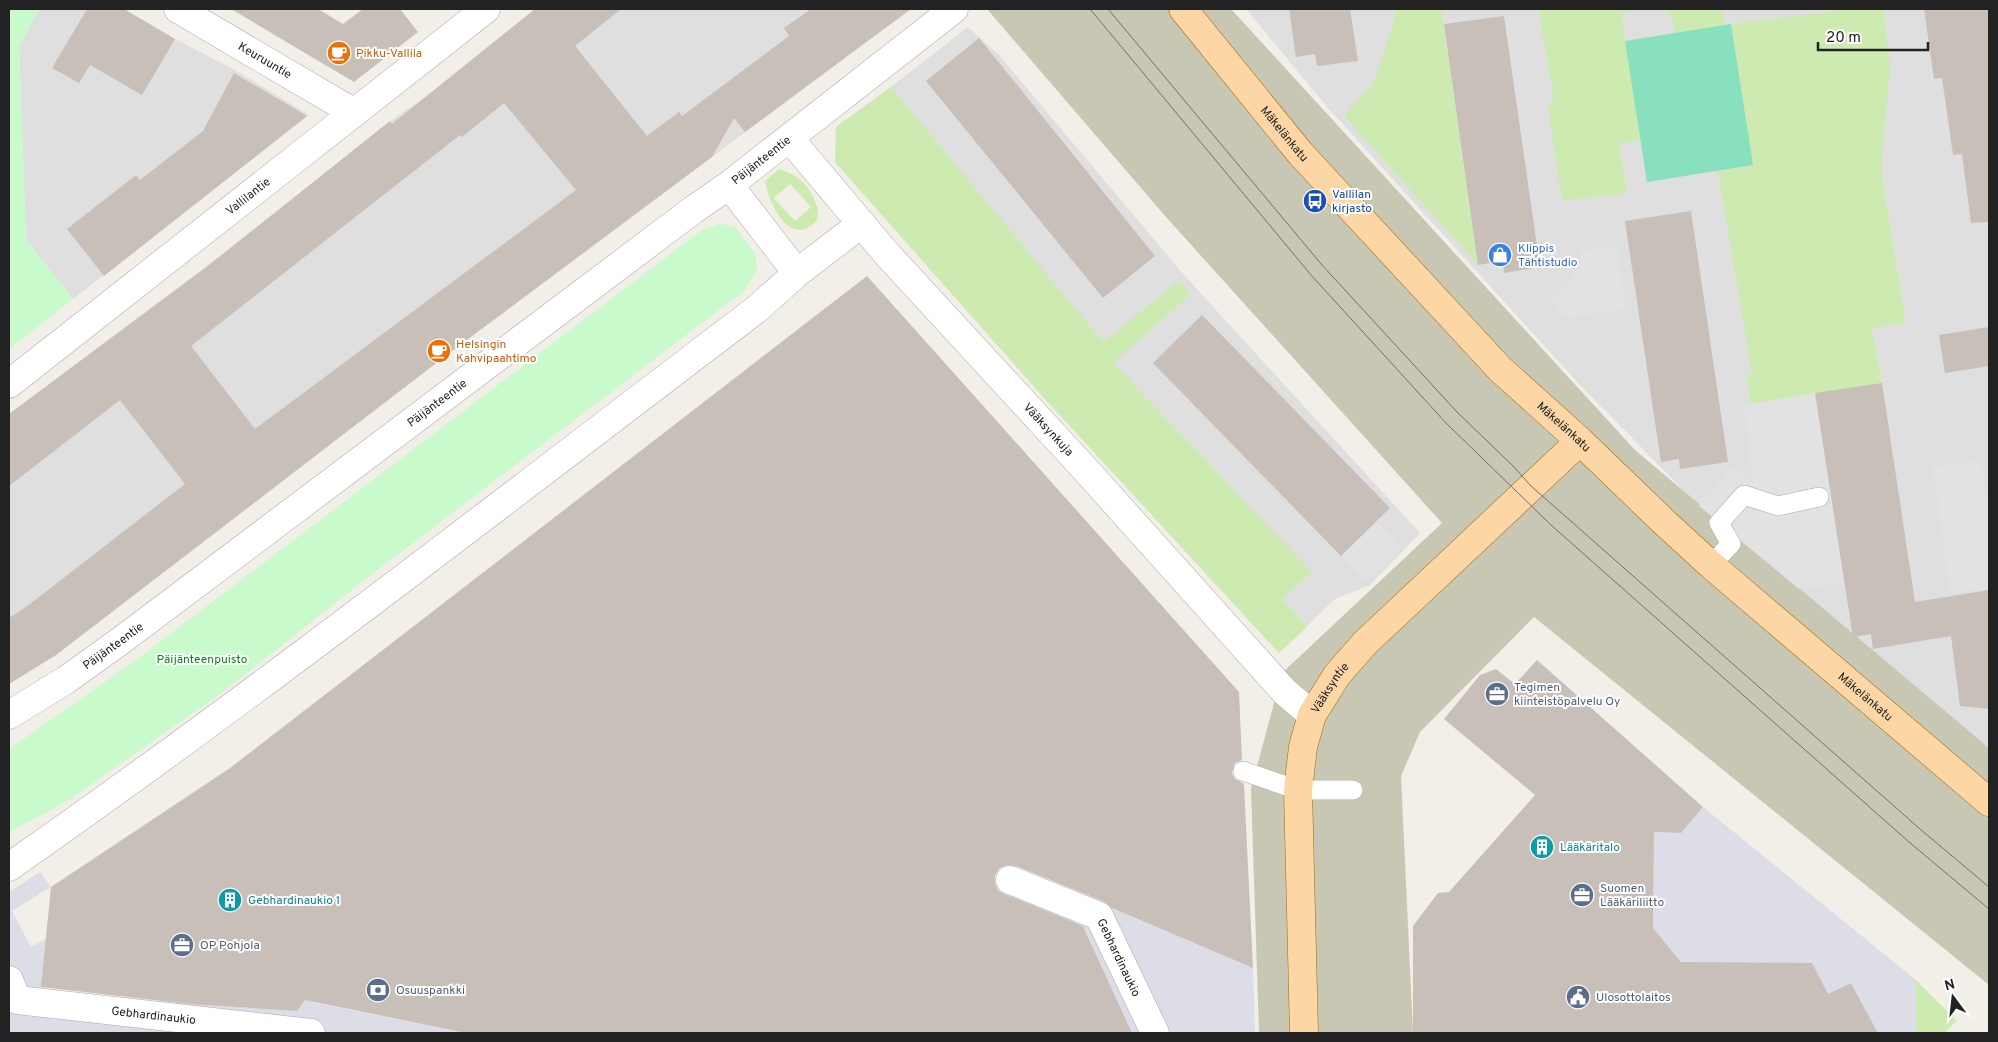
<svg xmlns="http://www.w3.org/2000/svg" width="1998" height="1042" viewBox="0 0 1998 1042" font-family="Overpass,sans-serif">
	<rect width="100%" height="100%" fill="#f2efe9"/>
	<path fill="#e0dfdf" d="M39,9H124L175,39L235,70L309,115L73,299L26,240L19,47Z
		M535,9H910L448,354L56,655L9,684V414L237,243L389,122L428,95Z
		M1246,9H1989V747L1958,724L1699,506L1580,385L1328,108Z
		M968,27L999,55L1185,276L1420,533L1370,585L1335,599L1279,653L1045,399L835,162L836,127L891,87Z"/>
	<path fill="#c7c7b4" d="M987,9H1231L1635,450L1989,748V985L1534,617L1420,732L1401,776L1413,1033H1259L1251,789L1282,673L1442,523L1166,217Z"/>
	<path fill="#cdebb0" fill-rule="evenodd" d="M1397,9H1458L1442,12L1478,265L1344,116L1371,86L1381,62Z
		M1538,9H1631L1632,11L1621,13L1641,140L1619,143L1627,193L1562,201L1548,106L1554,99Z
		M1661,9H1722L1725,25L1675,33L1671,15Z
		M1852,9H1883L1890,67L1881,171L1906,323L1872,328L1882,383L1751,404L1746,375L1752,373L1718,171L1753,165L1731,24Z
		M891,87L1103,342L1179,281L1191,294L1113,363L1312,572L1282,599L1307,627L1279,653L1045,399L835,162L836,127Z
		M779,169C798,175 810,185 816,204C818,208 819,215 817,219C816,223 810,227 806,229C782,236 768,198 765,181ZM790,184L811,207L795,221L774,198Z
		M1916,980L1957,1021L1944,1033H1916Z"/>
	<path fill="#c8facc" d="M9,9H39L19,47L26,239L73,299L9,349Z
		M721,224L735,227L755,253L757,271L744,291L363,581L223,692L66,802L9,832V749L136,660L694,236L704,229Z"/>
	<path fill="#88e0be" d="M1731,24L1753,165L1647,182L1625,41Z"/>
	<path fill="#e2e2e2" d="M1617,246L1626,309L1564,318L1551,300L1573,278L1582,251Z
		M1815,393L1844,583L1799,589L1699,506L1733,467L1753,483L1744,405Z
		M1981,461L1989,516V588L1950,593L1933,467Z
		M1377,521L1402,548L1366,582L1341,556Z"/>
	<path fill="#dddde8" d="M1703,807L1916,980V1033H1876V1030L1851,983L1838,989L1837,996L1826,995L1681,962L1653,928L1654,832L1681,833Z
		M1010,865L1253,968L1255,1033H1132L1081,921L1010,918Z
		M40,872L51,887L12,911L31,947L46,939L41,993L296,1011L331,964L316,1003L466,1033H9V892Z"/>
	<path fill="#c7bfb8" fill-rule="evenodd" d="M87,9H124L175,39L142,95L90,65L79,83L52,68Z
		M231,9H318L343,24L363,9H400L418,32L354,82Z
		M535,9H621L575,46L647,136L679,112L682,116L789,36L784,28L811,9H911L745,132L734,118L712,157L448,354L56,655L9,684V618L26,607L185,484L120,400L9,486V414L204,269L390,121L392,124ZM504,103L576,190L255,429L191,346L460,135L462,137Z
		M1289,9H1350L1358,61L1317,66L1315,54L1296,57Z
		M1924,9H1989V222L1971,223L1962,154L1953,155L1942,78L1934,79Z
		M1504,16L1540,267L1504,273L1503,261L1478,265L1444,24Z
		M979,38L1155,256L1103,298L926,81Z
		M234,73L307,116L104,276L67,229L136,175L140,180L203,131Z
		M1691,211L1728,462L1680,469L1679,459L1661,462L1625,221Z
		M867,276L1239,692L1242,760L1235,763L1232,773L1235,779L1243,783L1244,785L1253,968L1112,908L1105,902L1016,866L1008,865L1000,868L995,875V883L998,890L1004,894L1083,926L1132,1033H466L305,1000L297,1011L189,1004L41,987L51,887L230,768Z
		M1202,315L1390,508L1341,556L1153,363Z
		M1989,327V366L1945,373L1939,335Z
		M1882,383L1915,602L1989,590V709L1960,706L1951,636L1873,649L1871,634L1853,637L1815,393Z
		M1537,660L1703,807L1681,833L1654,832L1653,928L1681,962L1812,963L1828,994L1851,983L1878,1033H1413V926L1438,893L1449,892L1535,795L1444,719L1480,675L1496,669L1515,684Z"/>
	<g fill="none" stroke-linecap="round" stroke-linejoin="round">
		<g stroke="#a9a9a9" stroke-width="20">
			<path id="service" d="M1711,565L1731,544L1719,523L1744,495L1778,506L1819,497
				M1243,771L1298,790H1353"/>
		</g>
		<g stroke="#a9a9a9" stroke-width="29">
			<g id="pedestrian">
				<path id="s1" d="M1010,880L1099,916L1155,1033"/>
				<path id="s2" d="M9,980L17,1000L311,1033"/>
			</g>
		</g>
		<g stroke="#a9a9a9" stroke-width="29">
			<g id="minor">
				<path id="s3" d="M178,9L353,112"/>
				<path id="s4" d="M790,139L886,253L1084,468L1285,692L1312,715"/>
				<path d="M729,185L797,273"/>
				<path id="s5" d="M9,384L486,9"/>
				<path id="s6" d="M9,715L66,680L123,639L693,210L729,185L954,9"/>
				<path d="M9,867C264,689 509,497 757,309L797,273L861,224"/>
			</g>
		</g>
		<g stroke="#a06b00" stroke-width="29">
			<g id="primary">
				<path id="s7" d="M1183,9L1300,153L1500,369L1580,441L1665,523L1711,565L1989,802"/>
				<path id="s8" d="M1304,1033L1298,790L1303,747L1312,715L1337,675L1365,643L1580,441"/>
			</g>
		</g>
		<use href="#service" stroke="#fff" stroke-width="19"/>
		<use href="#pedestrian" stroke="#fff" stroke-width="28"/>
		<use href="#minor" stroke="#fff" stroke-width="28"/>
		<use href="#primary" stroke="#fcd6a4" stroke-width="28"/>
		<path stroke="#707070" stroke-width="1" d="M1090,9L1311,275L1446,423L1551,525L1909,842L1989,909
			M1108,9L1322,265L1457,412L1513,466L1531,486L1920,829L1989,887"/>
	</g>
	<defs>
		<g id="cafe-disc" transform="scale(1.25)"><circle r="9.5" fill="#e8710a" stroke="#fff"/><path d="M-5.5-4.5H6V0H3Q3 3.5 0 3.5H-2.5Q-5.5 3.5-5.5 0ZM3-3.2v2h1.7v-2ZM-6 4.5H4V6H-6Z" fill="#fff"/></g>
		<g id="bus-disc" transform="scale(1.25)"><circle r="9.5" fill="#1a4fb4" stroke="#fff"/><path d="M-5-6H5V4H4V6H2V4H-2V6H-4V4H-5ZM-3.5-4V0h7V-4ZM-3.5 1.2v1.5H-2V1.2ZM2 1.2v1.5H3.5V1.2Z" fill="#fff"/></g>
		<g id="shop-disc" transform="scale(1.25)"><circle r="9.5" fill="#3f7fe0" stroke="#fff"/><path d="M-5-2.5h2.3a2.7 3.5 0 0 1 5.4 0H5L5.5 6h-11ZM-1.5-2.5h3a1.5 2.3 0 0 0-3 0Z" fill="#fff"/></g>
		<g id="office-disc" transform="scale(1.25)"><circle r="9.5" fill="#5c6f8a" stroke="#fff"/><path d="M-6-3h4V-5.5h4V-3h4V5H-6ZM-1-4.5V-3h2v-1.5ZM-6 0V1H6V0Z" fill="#fff"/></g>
		<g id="building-disc" transform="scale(1.25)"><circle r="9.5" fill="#0f9aa8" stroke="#fff"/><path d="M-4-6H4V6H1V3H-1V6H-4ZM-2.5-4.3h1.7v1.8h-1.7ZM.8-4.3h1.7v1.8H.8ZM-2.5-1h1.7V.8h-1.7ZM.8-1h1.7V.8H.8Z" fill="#fff"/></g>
		<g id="bank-disc" transform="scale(1.25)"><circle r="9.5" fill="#5c6f8a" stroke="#fff"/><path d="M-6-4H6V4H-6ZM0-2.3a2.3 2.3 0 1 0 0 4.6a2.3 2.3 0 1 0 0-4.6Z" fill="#fff"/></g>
		<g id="civic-disc" transform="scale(1.25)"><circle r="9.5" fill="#5c6f8a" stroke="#fff"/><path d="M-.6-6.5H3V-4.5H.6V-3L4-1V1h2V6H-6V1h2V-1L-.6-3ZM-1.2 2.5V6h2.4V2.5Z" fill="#fff"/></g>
	</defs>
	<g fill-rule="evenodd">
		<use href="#cafe-disc" x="339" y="53"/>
		<use href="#bus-disc" x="1315" y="201"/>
		<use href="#shop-disc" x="1500" y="255"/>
		<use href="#cafe-disc" x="439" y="351"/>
		<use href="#office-disc" x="1497" y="694"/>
		<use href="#building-disc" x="1542" y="847"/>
		<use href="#office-disc" x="1582" y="895"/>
		<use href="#building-disc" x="230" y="900"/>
		<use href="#office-disc" x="182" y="945"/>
		<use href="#bank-disc" x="378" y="990"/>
		<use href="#civic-disc" x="1578" y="997"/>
	</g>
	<g text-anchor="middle" stroke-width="4" stroke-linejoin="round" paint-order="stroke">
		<g font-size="12" fill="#c56008" stroke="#fff" text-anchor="start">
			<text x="356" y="57">Pikku-Vallila</text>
			<text x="456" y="348">Helsingin<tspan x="456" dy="14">Kahvipaahtimo</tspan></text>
		</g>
		<g font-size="12" fill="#222" stroke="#fff">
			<text dy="4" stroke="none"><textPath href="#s3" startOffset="101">Keuruuntie</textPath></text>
			<text dy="4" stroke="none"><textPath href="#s7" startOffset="161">Mäkelänkatu</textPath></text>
			<text dy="4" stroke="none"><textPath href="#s6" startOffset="935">Päijänteentie</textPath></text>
			<text dy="4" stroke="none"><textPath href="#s5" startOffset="304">Vallilantie</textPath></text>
			<text dy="4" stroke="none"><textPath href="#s6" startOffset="530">Päijänteentie</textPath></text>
			<text dy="4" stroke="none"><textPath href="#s7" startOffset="566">Mäkelänkatu</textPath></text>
			<text dy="4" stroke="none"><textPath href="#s4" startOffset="389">Vääksynkuja</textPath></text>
			<text dy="4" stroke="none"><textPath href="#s6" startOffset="125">Päijänteentie</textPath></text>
			<text dy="4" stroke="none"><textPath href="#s8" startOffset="352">Vääksyntie</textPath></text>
			<text dy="4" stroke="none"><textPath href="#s7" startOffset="971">Mäkelänkatu</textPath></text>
			<text dy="4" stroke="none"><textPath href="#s1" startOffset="142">Gebhardinaukio</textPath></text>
			<text dy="4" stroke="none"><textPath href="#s2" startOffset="159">Gebhardinaukio</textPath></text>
		</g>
		<g font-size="12" fill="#164399" stroke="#fff" text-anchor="start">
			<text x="1332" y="198">Vallilan<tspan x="1332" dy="14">kirjasto</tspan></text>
		</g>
		<g font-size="12" fill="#366cbe" stroke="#fff" text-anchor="start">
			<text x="1518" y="252">Klippis<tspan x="1518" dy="14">Tähtistudio</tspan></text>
		</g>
		<g font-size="12" fill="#0c8416" stroke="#fff">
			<text x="202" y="663">Päijänteenpuisto</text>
		</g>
		<g font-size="12" fill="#4e5e75" stroke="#fff" text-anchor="start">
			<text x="1514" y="691">Tegimen<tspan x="1514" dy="14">kiinteistöpalvelu Oy</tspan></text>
			<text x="1600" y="892">Suomen<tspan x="1600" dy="14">Lääkäriliitto</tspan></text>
			<text x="200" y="949">OP Pohjola</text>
			<text x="396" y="994">Osuuspankki</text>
			<text x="1596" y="1001">Ulosottolaitos</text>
		</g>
		<g font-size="12" fill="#0d838f" stroke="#fff" text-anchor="start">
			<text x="1560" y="851">Lääkäritalo</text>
			<text x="248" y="904">Gebhardinaukio 1</text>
		</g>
	</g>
	<rect width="1998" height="1042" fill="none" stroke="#222222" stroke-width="20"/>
	<g transform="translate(1953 997) rotate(345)" stroke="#ffffff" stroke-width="4" paint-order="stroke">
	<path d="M0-4L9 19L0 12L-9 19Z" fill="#222222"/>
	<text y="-8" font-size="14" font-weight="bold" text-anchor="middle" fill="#222222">N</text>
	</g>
	<path d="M1818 42v8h110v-8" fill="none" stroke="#222222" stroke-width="2.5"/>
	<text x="1826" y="42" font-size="15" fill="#222222" stroke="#ffffff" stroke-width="4" paint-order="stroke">20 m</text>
</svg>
